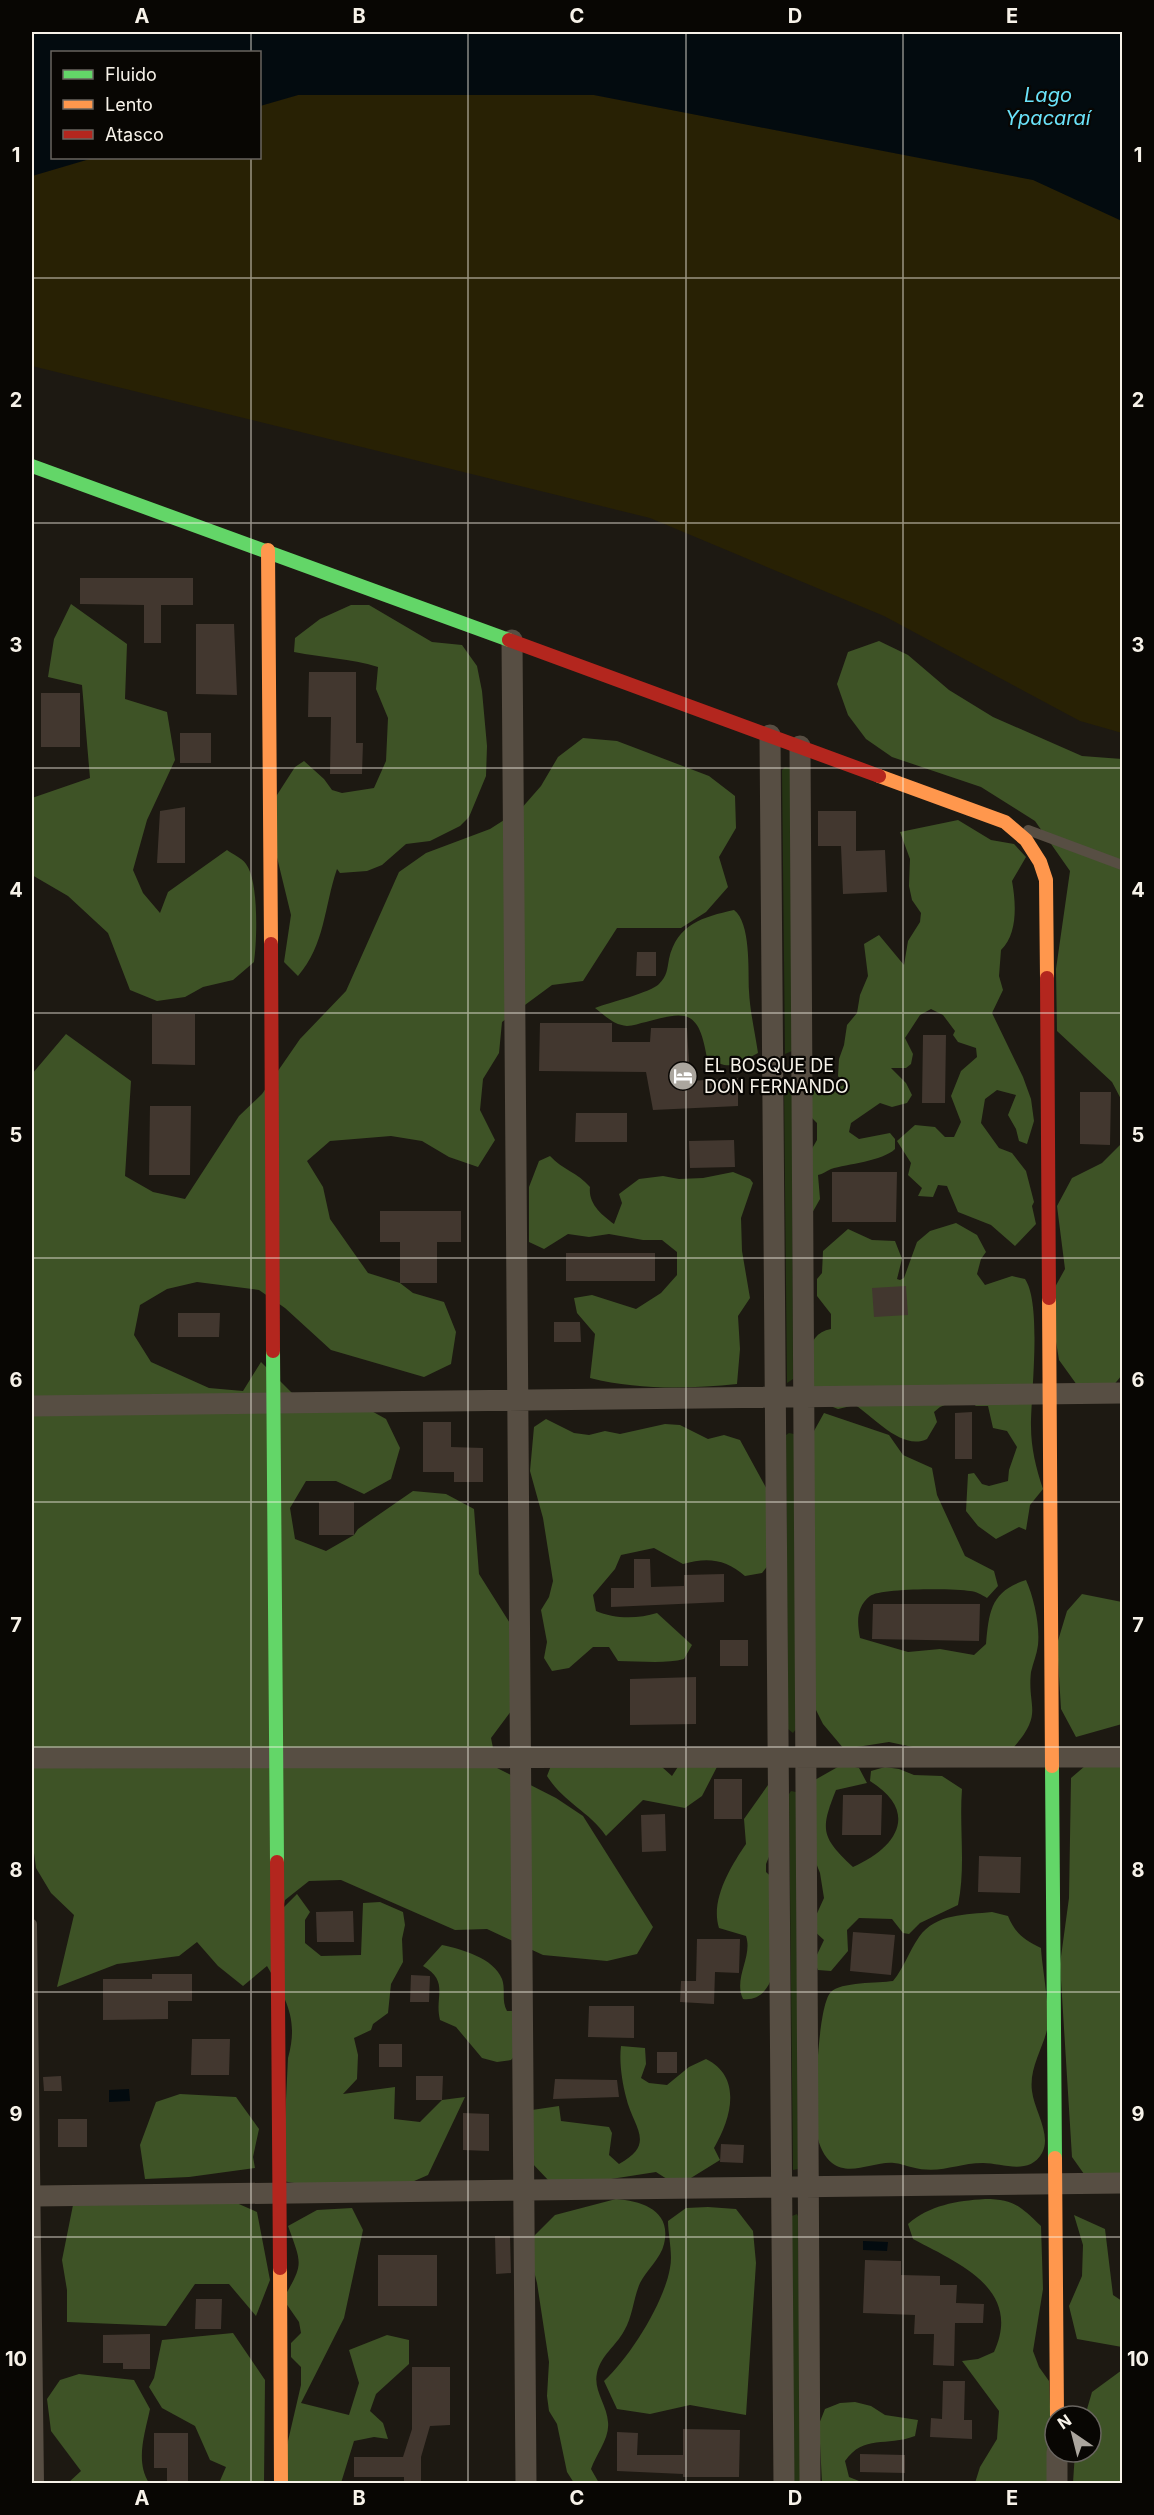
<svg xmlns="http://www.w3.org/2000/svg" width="1154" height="2515" viewBox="0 0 1154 2515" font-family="Inter,sans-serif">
	<rect width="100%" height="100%" fill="#1d1912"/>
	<path fill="#253413" d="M785,767L790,768L792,1051L785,1054L782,770Z
		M786,1083L792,1086L793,1379L787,1383L784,1086Z
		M789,1433L794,1434L796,1729L793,1733L788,1729L786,1435Z
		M791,1791L796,1792L798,2169L793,2170L789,1794Z
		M797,2214L798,2216L801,2484L793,2483L792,2216Z"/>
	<path fill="#3e5326" d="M71,604L127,644L125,699L167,712L175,760L147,820L133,870L143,893L160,913L168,892L227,850C232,854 242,858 246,864C259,881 257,941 254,962L233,980L203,987L185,997L157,1001L130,990L108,933L68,896L32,875V798L90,778L82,685L48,677L54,639Z
		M351,605H369L432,642L462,645L477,666L482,691L487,746L486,776L469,817L460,826L430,841L406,844L382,865L367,871L340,873L337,869C324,907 325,945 298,976L284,962L291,915L266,812L295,767L304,761L324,779L332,790L342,793L374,788L386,761L388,718L376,689L378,667C350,658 323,658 294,652L295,638L320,619Z
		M879,641L908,655L949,690L993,717L1082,756L1122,759V1101L1112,1082L1057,1031L1056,969L1070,871L1035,821L981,787L892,757L866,739L848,715L837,684L848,652Z
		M583,738L617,741L709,776L735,796L736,828L719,857L728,887L706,912L681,928H617L583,981L552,985L502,1022L499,1053L483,1079L480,1110L495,1140L478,1167L449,1157L422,1141L391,1136L330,1141L307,1161L323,1187L330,1219L368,1273L400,1283L413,1293L444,1302L456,1332L451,1364L424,1377L331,1350L285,1308L259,1290L197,1282L167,1289L140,1305L134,1335L151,1362L209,1388L243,1391L261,1362L292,1393L357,1403L386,1419L400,1448L391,1479L364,1494L336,1481H306L290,1508L295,1539L326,1551L354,1535L358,1529L413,1491L446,1494L474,1509L479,1574L530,1655L529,1687L491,1738L497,1768L556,1798L583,1816L653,1927L637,1954L607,1961L543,1955L487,1929L455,1930L341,1880L309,1881L285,1900L283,1908L297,1894L310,1912L305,1920V1943L321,1956L361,1955L363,1903L380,1902L403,1912L405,1925L402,1939L403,1962L391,1984L388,2013L373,2024L371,2030L354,2038L358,2055L357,2079L343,2094L395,2087L394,2119L420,2122L442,2100L465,2097L428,2175L396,2189H331L282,2181L288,2058C299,2019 286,1999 267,1966L243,1986L218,1966L197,1942L179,1956L117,1964L57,1987L74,1915L51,1893L36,1868L32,1838V1684L34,1671L32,1663V1074L66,1034L131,1081L125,1176L153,1192L185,1199L239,1116L262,1094L300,1039L346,991L399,872L426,853L490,829L520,810L541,786L558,757Z
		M958,820L991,840L1014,844L1026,857L1012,881C1016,903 1018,934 1001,950L999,976L1003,990L992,1013L1023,1077L1031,1099L1034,1121L1027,1144L1019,1141L1016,1129L1008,1115L1016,1095L997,1090L985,1099L981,1123L999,1148L1012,1153L1026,1171L1034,1202L1032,1206L1036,1224L1015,1246L991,1225L958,1212L947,1186L938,1185L933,1197L918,1196L922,1188L908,1175L911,1163L897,1141L915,1125L935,1127L945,1137H954L961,1122L951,1096L961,1071L977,1057L976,1048L958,1042L953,1035L955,1031L943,1015L931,1009L920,1015L905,1038L913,1054L911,1064L906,1068H891L906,1083L912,1095L907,1103L892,1107L880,1103L851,1123L849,1132L859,1139L890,1133L895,1139V1149C883,1161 847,1164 831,1169C826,1171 823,1174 818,1175L820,1199L811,1215L806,1159L817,1140V1123L810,1116L813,1089L826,1087L830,1091L844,1085L838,1076L839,1059L844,1045L847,1025L857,1013L860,995L868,976L864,944L879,935L904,965L908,941L920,922L921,913L912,900L909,886L910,859L900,832Z
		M734,910C751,923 748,970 749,991C750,1012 755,1032 758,1053C736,1065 731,1071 707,1058C699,1011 688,1010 646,1022C640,1023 633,1026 627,1026C614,1025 605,1016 595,1008C608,1003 652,992 659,984C667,976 667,970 669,959C677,924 703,917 734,910Z
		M1122,1143V1375L1107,1393L1077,1385L1059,1360L1049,1298L1065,1269L1057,1206L1072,1178L1102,1163Z
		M550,1156C563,1170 577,1172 590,1187C588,1204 602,1215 614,1224L622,1203L619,1194L639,1179L663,1176L679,1179L703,1178L733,1172L750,1179L753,1183L741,1218L742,1251L750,1298L738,1316L740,1349L737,1384C688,1389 638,1390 590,1378L595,1334L577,1313L574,1298L592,1295L636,1309L661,1293L677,1275V1252L662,1240H643L609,1234L589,1237L568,1234L544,1249L529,1242V1187L539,1161Z
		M956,1223L977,1235L986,1252L981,1259L977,1274L985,1285L1012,1276L1025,1279C1042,1304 1031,1393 1031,1426C1031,1448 1036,1468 1043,1489L1030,1505L1026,1530L1019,1527L996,1539L978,1526L966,1511L968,1474L974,1473L982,1484L989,1486L1008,1481L1009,1470L1017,1447L1007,1431L993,1428L988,1406H976L964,1397L940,1407L934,1412L937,1422L927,1439C902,1451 874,1417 855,1405L838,1409L805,1396C808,1370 802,1334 831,1329V1314L817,1296V1279L822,1273L823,1251L848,1229L872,1240L895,1241L902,1259L897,1279L900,1280L904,1278L917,1242L930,1231Z
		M824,1413L889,1435L903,1455L932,1468L937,1495L965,1556L994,1571L998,1586L987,1598C982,1595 976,1591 970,1591C955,1588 879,1588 870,1596C856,1607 857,1622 860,1638L908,1652L940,1649L974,1655L986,1644C989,1611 991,1591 1026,1580C1034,1598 1040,1625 1038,1645C1037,1654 1033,1663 1031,1672C1027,1708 1044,1712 1014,1747L936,1752L889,1742L844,1749L823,1724L812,1702L804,1449Z
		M546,1419L574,1433L589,1435L605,1431L620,1434L665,1424L680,1425L708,1439L724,1435L740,1440L770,1495L773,1559L762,1573L745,1576C726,1559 707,1557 683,1564L654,1548L621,1555L615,1569L593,1595L596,1611C614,1619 638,1619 657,1613L692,1645L684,1659C666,1664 638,1661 618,1661L609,1647H593L569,1668L552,1671L544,1658L547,1642L541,1610L549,1597L553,1581L543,1518L530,1471L534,1427Z
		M1082,1594L1122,1602V1724L1076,1737L1061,1709L1057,1644L1067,1611Z
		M1122,1752V2181H1089L1072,2157L1060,1964L1069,1898L1071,1778L1092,1760Z
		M653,1759L672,1776L681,1762L719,1763L702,1796L685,1808L643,1800L606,1836C589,1811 564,1803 547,1776L552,1763Z
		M843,1764L859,1768L867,1783L836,1790C820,1830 821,1837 853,1867C897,1848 920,1812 870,1781L871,1771L885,1767L899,1769L914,1775L942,1776L962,1789C959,1828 966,1867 958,1905L920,1923L909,1934L903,1933L892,1919L859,1918L847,1930L848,1951L831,1971L818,1970L814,1961L824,1940L813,1930L814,1920L824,1898L820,1873L812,1853L813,1781Z
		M768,1785L781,1828L766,1864V1872L778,1883C778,1911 788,2004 743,1999C733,1978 753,1957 746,1936L719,1928C710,1900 731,1866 746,1844L744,1819Z
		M992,1912L1008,1916C1015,1933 1024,1940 1041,1948C1042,1968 1051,2012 1047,2030C1042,2050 1029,2069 1032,2091C1034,2110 1052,2135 1042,2153C1029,2176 1002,2163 983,2163C956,2163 940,2175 911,2167C906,2166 899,2163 894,2163C874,2161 850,2177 832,2163C824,2157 819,2145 817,2135C814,2114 817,2005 831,1992C840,1982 879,1983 893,1981C904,1968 909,1951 919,1937C936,1913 966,1915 992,1912Z
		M442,1945C461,1949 494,1958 502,1979C506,1990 501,2000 507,2011H518L519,2051L511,2060L497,2062L482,2058L456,2027L440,2020C434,1996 450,1982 423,1966Z
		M621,2046L645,2048L646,2064L641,2078L649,2083L667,2085L689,2067L706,2059C743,2077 731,2119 714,2148L720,2160L686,2181H670L656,2172L579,2184L549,2181L532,2163V2110L559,2106L561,2121L609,2127L612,2133L609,2155L619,2164C657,2143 633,2128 626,2097C622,2081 619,2062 621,2046Z
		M180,2094L236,2097L259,2129L253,2157L255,2168L189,2177L145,2179L140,2145L156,2102Z
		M616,2199C643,2201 672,2211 664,2244C661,2258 646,2271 640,2283C633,2299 633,2316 624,2331C616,2346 601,2355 597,2373C593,2390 607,2405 608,2422C610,2438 596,2454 591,2469L599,2483H574L567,2472L557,2424L549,2411L547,2396L549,2362L537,2283L529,2252L533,2237L555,2215Z
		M985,2199C1014,2199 1020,2206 1041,2226L1043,2289L1033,2351L1039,2367L1049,2381L1052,2458L1047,2483H975L980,2467L997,2439L999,2411L962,2361L978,2359L994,2352C1023,2289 958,2263 913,2239L908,2224C930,2205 956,2201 985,2199Z
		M232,2201L257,2212L270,2280L256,2316L229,2284H195L166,2326L67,2322V2290L62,2260L73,2205Z
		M708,2207L736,2209L753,2231L756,2263L746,2415L690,2405L650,2414L617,2409L604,2381C630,2357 664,2303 670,2268C673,2254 668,2235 668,2221L686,2208Z
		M352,2208L363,2230L344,2318L301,2403L349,2415L359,2383L349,2350L387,2335L409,2340V2364L376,2394L370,2411L383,2423L388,2439L374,2437L354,2441L341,2483L278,2484L301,2385V2367L291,2357V2343L301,2333L299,2322L283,2299C304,2263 302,2265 288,2226L317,2210Z
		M1074,2215L1105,2229L1113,2295L1122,2301V2347L1077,2339L1069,2306L1082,2276L1083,2245Z
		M233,2333L265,2380L264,2483H219L226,2467L210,2460L195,2426L162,2408L149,2387L154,2378L162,2340Z
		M1122,2370V2483H1073L1075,2452H1091V2416H1085L1092,2392Z
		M79,2374L134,2380L150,2409C145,2433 135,2461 149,2483H68L81,2471L51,2431L47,2399L60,2380Z
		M855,2402L871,2406L885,2415L918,2420L915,2436C886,2447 864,2434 845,2461L849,2477L864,2483H929H822L819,2424L825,2409L840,2403Z"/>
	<path fill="#282104" d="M298,95H594L1034,180L1122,221V733L1080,721L884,616L650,518L32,366V176L93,158H260V106Z"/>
	<path fill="#030b0f" d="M32,32H1122V221L1033,180L594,95H298L260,106V52H52V158H93L32,176Z
		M129,2089L130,2101L109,2102V2090Z
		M863,2241L888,2242L887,2251L863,2250Z"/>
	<path fill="#42372f" d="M80,578H193V605H161V643H144V605L80,604Z
		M196,624H234L237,695L196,694Z
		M309,672H356V743H363L362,774H330L331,717H308Z
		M41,693H80V747H41Z
		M180,733H211V763H180Z
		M185,807V863H157L160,811Z
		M818,811H856V851L885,850L887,892L843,894L841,846H818Z
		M637,952H656V976H636Z
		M152,1014H195V1065L152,1064Z
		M540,1023H612V1042H650L651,1028H687L690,1081L738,1078V1106L653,1110L646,1072L539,1071Z
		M923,1035H946L945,1103H922Z
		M1080,1092H1111L1110,1145L1080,1144Z
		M150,1106H191L190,1175H149Z
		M576,1113H627V1142H575Z
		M734,1140L735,1167L690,1168L689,1141Z
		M832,1172H897L896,1222H832Z
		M380,1211H461V1242H437V1283H400V1242H380Z
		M566,1253H655V1281H566Z
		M906,1286L908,1315L874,1317L872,1288Z
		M178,1313H220L219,1337H178Z
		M554,1322H580L581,1342H554Z
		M972,1412V1459H955V1413Z
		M423,1422H451V1447L483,1448V1482H454V1472H423Z
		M319,1502H354V1535H319Z
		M634,1559H650L651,1587L684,1586V1575L724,1574V1602L611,1607V1588H634Z
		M873,1604H980L979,1641L872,1639Z
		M720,1640H748V1666H720Z
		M696,1677V1724L630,1725V1679Z
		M714,1779H742V1819H714Z
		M843,1795H882L881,1835H842Z
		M665,1814L666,1851L642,1852L641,1815Z
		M979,1856L1021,1857L1020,1893L978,1892Z
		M353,1911L354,1942H317L316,1912Z
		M853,1932L895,1935L891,1975L850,1971Z
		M697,1939H740L739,1973L715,1972L714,2004L680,2002L681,1981H696Z
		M152,1974H192V2001H168V2019L103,2020V1979H152Z
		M411,1975L430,1976L429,2002H410Z
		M589,2006H634V2038L588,2037Z
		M192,2039H230L229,2075H191Z
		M379,2044H402V2067H379Z
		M657,2052H677V2073H657Z
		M61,2076L62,2091H44L43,2077Z
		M416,2076H443L442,2100H416Z
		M555,2079L617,2080L619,2097L553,2099Z
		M463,2113L489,2114V2151L463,2150Z
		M58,2119H87V2147H58Z
		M721,2144L744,2145L743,2163L720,2162Z
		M495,2236H510L511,2273L496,2274Z
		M378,2255H437V2306H378Z
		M865,2260L901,2261V2275L940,2276V2285H957L956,2303L984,2304L983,2323H955L954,2366L933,2365L934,2334H914L915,2315L863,2313Z
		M196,2299H222L221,2329H195Z
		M150,2334V2369H123V2363H103V2335Z
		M412,2367H450V2425L430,2426L421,2457V2484H404V2477H354V2457H403L412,2429Z
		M943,2381H965L964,2420H972V2439L930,2437L931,2418L942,2419Z
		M683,2429L740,2430L739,2477H683V2474L617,2471V2432L638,2433L637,2455H683Z
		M154,2433H188V2483H167V2468H154Z
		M860,2454L905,2455V2473L860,2472Z"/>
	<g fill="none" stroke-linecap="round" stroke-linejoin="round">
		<path stroke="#574e43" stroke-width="10" d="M1028,830L1122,865
			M32,1924L39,2484"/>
		<path stroke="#574e43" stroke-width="21" d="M512,640L526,2484
			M770,735L784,2484
			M800,746L810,2484
			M32,1406L1122,1393
			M32,1758L1122,1757
			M35,2196L1122,2183
			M1057,2452V2484"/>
		<path stroke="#63d668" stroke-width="14" d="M32,466L509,640
			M273,1351L277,1862
			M1052,1766L1055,2158"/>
		<path stroke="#ff974d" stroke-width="14" d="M268,550L271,944
			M879,776L1005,822L1026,840L1040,862L1046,880L1047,978
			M1049,1298L1052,1766
			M1055,2158L1057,2416
			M280,2268L281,2484"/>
		<path stroke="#b3261e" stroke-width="14" d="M509,640L879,776
			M271,944L273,1351
			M1047,978L1049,1298
			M277,1862L280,2268"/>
	</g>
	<path fill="none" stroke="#f7f2e9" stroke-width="1.5" stroke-opacity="0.55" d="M251,32V52M468,32V2484M686,32V2484M903,32V2484M251,158V2484M32,278H1122M32,523H1122M32,768H1122M32,1013H1122M32,1258H1122M32,1502H1122M32,1747H1122M32,1992H1122M32,2237H1122"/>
	<defs>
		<g id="hotel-disc" transform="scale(1.5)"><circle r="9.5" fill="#aba69e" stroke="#080603"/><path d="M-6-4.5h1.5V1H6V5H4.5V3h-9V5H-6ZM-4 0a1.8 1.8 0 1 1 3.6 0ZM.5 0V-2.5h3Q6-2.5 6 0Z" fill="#fff"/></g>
	</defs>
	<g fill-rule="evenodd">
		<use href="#hotel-disc" x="683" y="1076"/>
	</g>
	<g text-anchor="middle" stroke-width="4.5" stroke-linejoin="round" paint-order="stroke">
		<g font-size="18" fill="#f7f2e9" stroke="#080603" text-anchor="start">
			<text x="704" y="1072">EL BOSQUE DE<tspan x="704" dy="21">DON FERNANDO</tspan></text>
		</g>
		<g font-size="20" font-style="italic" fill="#6ae3fa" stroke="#080603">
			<text x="1048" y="102">Lago<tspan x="1048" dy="23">Ypacaraí</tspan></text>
		</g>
	</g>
	<rect width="1154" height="2515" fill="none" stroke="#080603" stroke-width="66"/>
	<rect x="51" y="51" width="210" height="108" fill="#080603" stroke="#68645f" stroke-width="1.5"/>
	<rect x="63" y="70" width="30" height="9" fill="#63d668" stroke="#68645f" stroke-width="1.5"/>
	<text x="105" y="81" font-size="18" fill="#f7f2e9">Fluido</text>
	<rect x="63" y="100" width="30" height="9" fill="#ff974d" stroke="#68645f" stroke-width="1.5"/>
	<text x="105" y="111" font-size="18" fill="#f7f2e9">Lento</text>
	<rect x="63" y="130" width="30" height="9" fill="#b3261e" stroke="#68645f" stroke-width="1.5"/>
	<text x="105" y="141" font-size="18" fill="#f7f2e9">Atasco</text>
	<g transform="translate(1073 2434) rotate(325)"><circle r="28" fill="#080603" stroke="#68645f" stroke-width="1.5"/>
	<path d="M0-4.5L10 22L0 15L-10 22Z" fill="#aba69e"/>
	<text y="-9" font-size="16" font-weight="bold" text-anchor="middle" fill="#f7f2e9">N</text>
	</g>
	<rect x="33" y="33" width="1088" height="2449" fill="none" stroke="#f7f2e9" stroke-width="2"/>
	<g font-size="20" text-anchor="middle" font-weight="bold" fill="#f7f2e9">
		<text x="142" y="23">A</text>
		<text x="359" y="23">B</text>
		<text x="577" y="23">C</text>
		<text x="795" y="23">D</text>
		<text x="1012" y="23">E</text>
		<text x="16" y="162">1</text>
		<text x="1138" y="162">1</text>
		<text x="16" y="407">2</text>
		<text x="1138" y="407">2</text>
		<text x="16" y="652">3</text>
		<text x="1138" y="652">3</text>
		<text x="16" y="897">4</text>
		<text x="1138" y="897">4</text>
		<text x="16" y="1142">5</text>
		<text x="1138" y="1142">5</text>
		<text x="16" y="1387">6</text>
		<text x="1138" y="1387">6</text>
		<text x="16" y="1632">7</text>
		<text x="1138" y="1632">7</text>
		<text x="16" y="1877">8</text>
		<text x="1138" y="1877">8</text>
		<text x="16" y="2121">9</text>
		<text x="1138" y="2121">9</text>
		<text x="16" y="2366">10</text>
		<text x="1138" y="2366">10</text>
		<text x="142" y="2505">A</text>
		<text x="359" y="2505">B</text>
		<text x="577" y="2505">C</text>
		<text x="795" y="2505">D</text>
		<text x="1012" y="2505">E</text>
	</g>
</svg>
